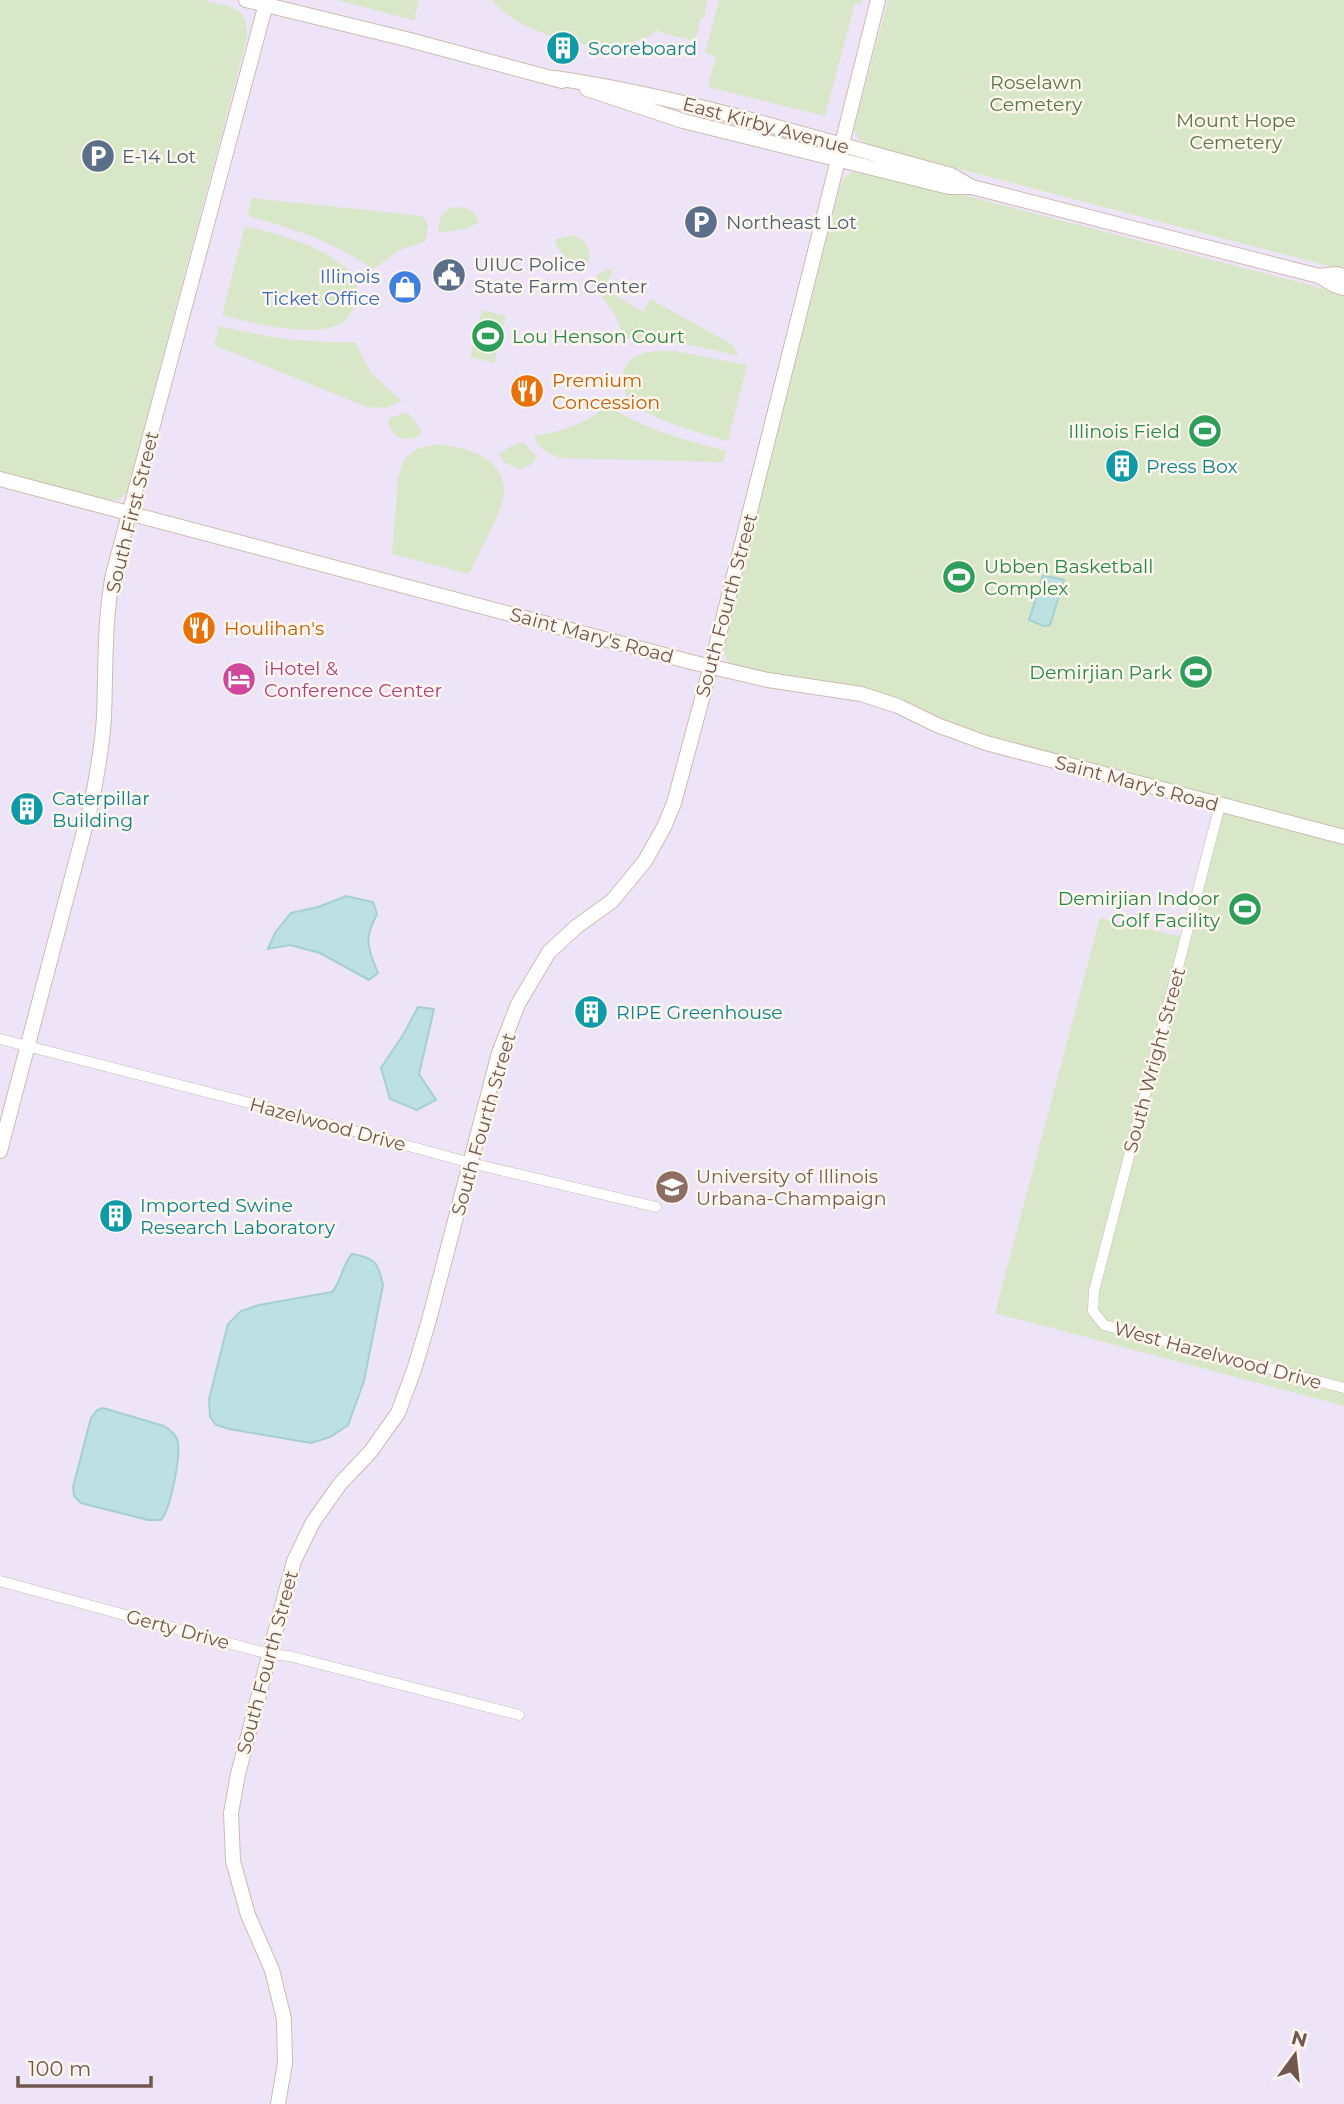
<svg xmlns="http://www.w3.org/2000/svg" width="1344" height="2104" viewBox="0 0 1344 2104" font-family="Montserrat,sans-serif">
	<rect width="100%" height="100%" fill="#faf1e7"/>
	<path fill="#eee4f7" d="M0,0H888L854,129L867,145L1344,270V2104H0Z"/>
	<path fill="#d7e7c7" d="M0,0H203C231,8 248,4 247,38L127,491L119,500L102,499L0,472Z
		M337,0H419L414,20Z
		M492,0H707L704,18L701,17L695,41L659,32V29C620,64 522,38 492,0Z
		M719,0H862L861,4L855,3L825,116L708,87L716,56L705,53Z
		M888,0H1344V270L867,145L858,138L854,129Z
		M853,172L944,190L1344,294V832L1058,758L732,664L726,659L723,643L839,190L844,178Z
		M252,198L422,216L428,224L426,241L400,250L373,269C334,242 293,228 248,216Z
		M456,207C468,207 475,211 479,223L464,229L439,233C437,220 442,210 456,207Z
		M245,226C280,235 320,245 348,270C357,278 358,288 356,299C354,308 350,317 343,322C317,340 251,323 222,315Z
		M572,235C589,241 594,253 585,270L583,271L568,260L556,245V239Z
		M608,269L613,270L608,281L610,292L643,312L650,299L733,345L739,356C701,347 663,337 624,339C622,329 618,320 613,311C604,298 593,291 597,275Z
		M482,310L506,316L494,363L470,357Z
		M219,326C265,337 308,344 355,342L371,373L402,401L385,408L367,407L214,345Z
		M674,351L747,365L728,441C702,433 646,420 628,398C624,393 623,384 623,378C623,374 623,370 625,367C634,350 658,351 674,351Z
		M607,405C643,429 684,440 726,451L723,462L559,458C547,453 539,448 534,436C560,432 587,424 607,405Z
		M403,413L409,414L421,430L420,435C406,444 392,438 388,421L390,418Z
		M522,442L525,443L537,457L531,465L520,469L505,463L499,454L509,447Z
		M435,445C465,446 505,457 504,493C504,508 476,558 469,574L392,554L398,479L404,459L419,448Z
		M1225,813H1232L1344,842V1406L995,1313L1100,918L1191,939L1221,817Z"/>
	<path fill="#bde0e2" stroke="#a5d0d3" stroke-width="2" d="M1043,575L1064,580L1050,625L1044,626L1029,620Z
		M346,896L373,902L377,914C363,940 368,948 378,973L369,980L320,953L290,945L268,949L275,933L291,913L318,907Z
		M418,1007L434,1009L419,1074L436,1100L417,1110L390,1099L381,1068L403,1035Z
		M352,1254C375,1258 378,1262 383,1285L364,1381L348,1425L330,1437L311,1443L229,1429L216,1425L210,1417L209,1399L228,1324L241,1311L259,1305L332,1292C342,1281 341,1267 352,1254Z
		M103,1408L164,1426C170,1430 177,1435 178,1443C180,1459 171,1508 161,1520H148L81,1503L74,1496L73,1487L91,1418L97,1410Z"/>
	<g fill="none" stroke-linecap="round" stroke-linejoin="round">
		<g stroke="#cdbbb1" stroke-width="11">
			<path id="street" d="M1220,805L1094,1291L1093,1311L1104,1325L1344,1388
				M0,1039L273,1109L471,1163L656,1207
				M0,1581L269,1654L289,1656L519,1715"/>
		</g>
		<g stroke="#d0baaf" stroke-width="16">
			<path id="secondary" d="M246,0L406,39L562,81
				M555,78C690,98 820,140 951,175L972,187L1319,276L1334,285L1344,288
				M587,89L683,121L949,187H971
				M1319,276L1336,274L1344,276
				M0,479L691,662L768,680L861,694L898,706L937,725L986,743L1344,837
				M0,1151L92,801C97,773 103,744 104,715C106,668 104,621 113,574L267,0
				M278,2104L285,2063L284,2019L272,1970L248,1915L233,1861L231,1813L238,1774L294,1561L313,1522L340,1484L371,1451L398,1413L414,1370L429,1320L499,1053L518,1004L549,952L576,927L612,901L645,861L664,827L674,803L717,643L878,0"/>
		</g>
		<use href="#street" stroke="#fff" stroke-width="10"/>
		<use href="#secondary" stroke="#fff" stroke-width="14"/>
	</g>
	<defs>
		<g id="building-disc" transform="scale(1.75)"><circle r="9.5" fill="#0f9aa8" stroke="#fdf6ed"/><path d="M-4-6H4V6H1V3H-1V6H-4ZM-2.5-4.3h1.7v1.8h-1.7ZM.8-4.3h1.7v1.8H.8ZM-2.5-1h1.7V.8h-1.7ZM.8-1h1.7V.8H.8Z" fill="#fff"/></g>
		<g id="parking-disc" transform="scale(1.75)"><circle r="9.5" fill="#5c6f8a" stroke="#fdf6ed"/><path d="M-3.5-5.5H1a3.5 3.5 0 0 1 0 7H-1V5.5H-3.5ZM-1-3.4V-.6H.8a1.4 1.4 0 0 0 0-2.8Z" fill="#fff"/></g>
		<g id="civic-disc" transform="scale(1.75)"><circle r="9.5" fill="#5c6f8a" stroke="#fdf6ed"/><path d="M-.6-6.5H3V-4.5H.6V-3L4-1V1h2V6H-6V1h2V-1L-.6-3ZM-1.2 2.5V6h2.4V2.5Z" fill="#fff"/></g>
		<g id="shop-disc" transform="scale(1.75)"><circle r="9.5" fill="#3f7fe0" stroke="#fdf6ed"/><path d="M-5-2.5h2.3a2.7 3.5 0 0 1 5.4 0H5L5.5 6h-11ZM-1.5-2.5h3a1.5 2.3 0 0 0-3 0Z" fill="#fff"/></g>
		<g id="stadium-disc" transform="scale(1.75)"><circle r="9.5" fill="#2e9e5b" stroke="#fdf6ed"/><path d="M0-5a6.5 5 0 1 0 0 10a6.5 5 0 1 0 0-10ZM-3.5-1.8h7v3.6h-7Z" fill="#fff"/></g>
		<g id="restaurant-disc" transform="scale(1.75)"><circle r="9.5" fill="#e8710a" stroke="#fdf6ed"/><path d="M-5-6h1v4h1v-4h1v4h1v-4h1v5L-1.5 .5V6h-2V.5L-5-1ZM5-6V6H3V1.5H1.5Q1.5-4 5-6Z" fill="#fff"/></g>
		<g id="hotel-disc" transform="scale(1.75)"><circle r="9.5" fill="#d1479c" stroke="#fdf6ed"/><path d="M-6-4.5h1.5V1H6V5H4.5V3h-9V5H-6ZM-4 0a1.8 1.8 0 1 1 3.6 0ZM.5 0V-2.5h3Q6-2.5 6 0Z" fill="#fff"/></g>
		<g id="university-disc" transform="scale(1.75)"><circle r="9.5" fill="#8d6e63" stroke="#fdf6ed"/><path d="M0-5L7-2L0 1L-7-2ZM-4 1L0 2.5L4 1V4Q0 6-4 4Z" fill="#fff"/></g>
	</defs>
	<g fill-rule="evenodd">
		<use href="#building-disc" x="563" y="48"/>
		<use href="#parking-disc" x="98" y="156"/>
		<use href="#parking-disc" x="701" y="222"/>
		<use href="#civic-disc" x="449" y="275"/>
		<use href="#shop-disc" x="405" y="287"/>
		<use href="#stadium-disc" x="488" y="336"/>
		<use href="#restaurant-disc" x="527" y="391"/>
		<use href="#stadium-disc" x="1205" y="431"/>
		<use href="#building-disc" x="1122" y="466"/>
		<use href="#stadium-disc" x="959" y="577"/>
		<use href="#restaurant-disc" x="199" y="628"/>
		<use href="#stadium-disc" x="1196" y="672"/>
		<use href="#hotel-disc" x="239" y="679"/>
		<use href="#building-disc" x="27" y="809"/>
		<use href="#stadium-disc" x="1245" y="909"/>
		<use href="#building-disc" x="591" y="1012"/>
		<use href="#university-disc" x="672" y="1187"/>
		<use href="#building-disc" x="116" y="1216"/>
	</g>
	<g text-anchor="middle" stroke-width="5" stroke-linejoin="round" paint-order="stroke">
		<g font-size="19" fill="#0d838f" stroke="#fdf6ed" text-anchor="start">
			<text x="588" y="55">Scoreboard</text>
			<text x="1146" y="473">Press Box</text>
			<text x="52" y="805">Caterpillar<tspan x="52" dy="22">Building</tspan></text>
			<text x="616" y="1019">RIPE Greenhouse</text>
			<text x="140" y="1212">Imported Swine<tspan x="140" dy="22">Research Laboratory</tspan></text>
		</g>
		<g font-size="19" fill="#597747" stroke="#fdf6ed">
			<text x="1036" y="89">Roselawn<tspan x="1036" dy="22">Cemetery</tspan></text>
			<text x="1236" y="127">Mount Hope<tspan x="1236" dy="22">Cemetery</tspan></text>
		</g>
		<g font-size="19" fill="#72574e" stroke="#fdf6ed">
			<text transform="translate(766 125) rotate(15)" y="7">East Kirby Avenue</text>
			<text transform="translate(132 512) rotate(-76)" y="7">South First Street</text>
			<text transform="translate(726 605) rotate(-75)" y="7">South Fourth Street</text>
			<text transform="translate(592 635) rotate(15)" y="7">Saint Mary's Road</text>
			<text transform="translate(1137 783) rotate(15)" y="7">Saint Mary's Road</text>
			<text transform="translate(1154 1060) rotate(-75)" y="7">South Wright Street</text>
			<text transform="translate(328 1124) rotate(15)" y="7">Hazelwood Drive</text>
			<text transform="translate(483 1124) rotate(-74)" y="7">South Fourth Street</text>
			<text transform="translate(1218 1355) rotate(15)" y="7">West Hazelwood Drive</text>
			<text transform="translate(178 1629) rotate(15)" y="7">Gerty Drive</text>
			<text transform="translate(267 1662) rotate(-75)" y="7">South Fourth Street</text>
		</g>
		<g font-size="19" fill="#4e5e75" stroke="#fdf6ed" text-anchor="start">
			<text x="122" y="163">E-14 Lot</text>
			<text x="726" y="229">Northeast Lot</text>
			<text x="474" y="271">UIUC Police<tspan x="474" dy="22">State Farm Center</tspan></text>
		</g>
		<g font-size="19" fill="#366cbe" stroke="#fdf6ed" text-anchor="end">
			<text x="380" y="283">Illinois<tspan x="380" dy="22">Ticket Office</tspan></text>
		</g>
		<g font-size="19" fill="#27864d" stroke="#fdf6ed" text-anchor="end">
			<text x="512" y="343" text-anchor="start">Lou Henson Court</text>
			<text x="1180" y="438">Illinois Field</text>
			<text x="984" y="573" text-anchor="start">Ubben Basketball<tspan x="984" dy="22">Complex</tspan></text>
			<text x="1172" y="679">Demirjian Park</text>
			<text x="1220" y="905">Demirjian Indoor<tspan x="1220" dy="22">Golf Facility</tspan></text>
		</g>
		<g font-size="19" fill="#c56008" stroke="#fdf6ed" text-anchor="start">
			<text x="552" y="387">Premium<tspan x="552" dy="22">Concession</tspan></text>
			<text x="224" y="635">Houlihan's</text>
		</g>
		<g font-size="19" fill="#b23c85" stroke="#fdf6ed" text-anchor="start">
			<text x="264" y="675">iHotel &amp;<tspan x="264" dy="22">Conference Center</tspan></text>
		</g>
		<g font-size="19" fill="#785e54" stroke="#fdf6ed" text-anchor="start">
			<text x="696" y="1183">University of Illinois<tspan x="696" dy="22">Urbana-Champaign</tspan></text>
		</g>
	</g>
	<g transform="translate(1295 2055) rotate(15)" stroke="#fdf6ed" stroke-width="5" paint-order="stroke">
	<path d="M0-5L12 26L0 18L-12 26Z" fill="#72574e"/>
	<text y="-10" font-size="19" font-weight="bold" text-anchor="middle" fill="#72574e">N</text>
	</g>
	<path d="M18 2076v10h133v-10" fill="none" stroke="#72574e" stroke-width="3.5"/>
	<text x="28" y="2076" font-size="21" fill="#72574e" stroke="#fdf6ed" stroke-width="5" paint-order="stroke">100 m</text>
</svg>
